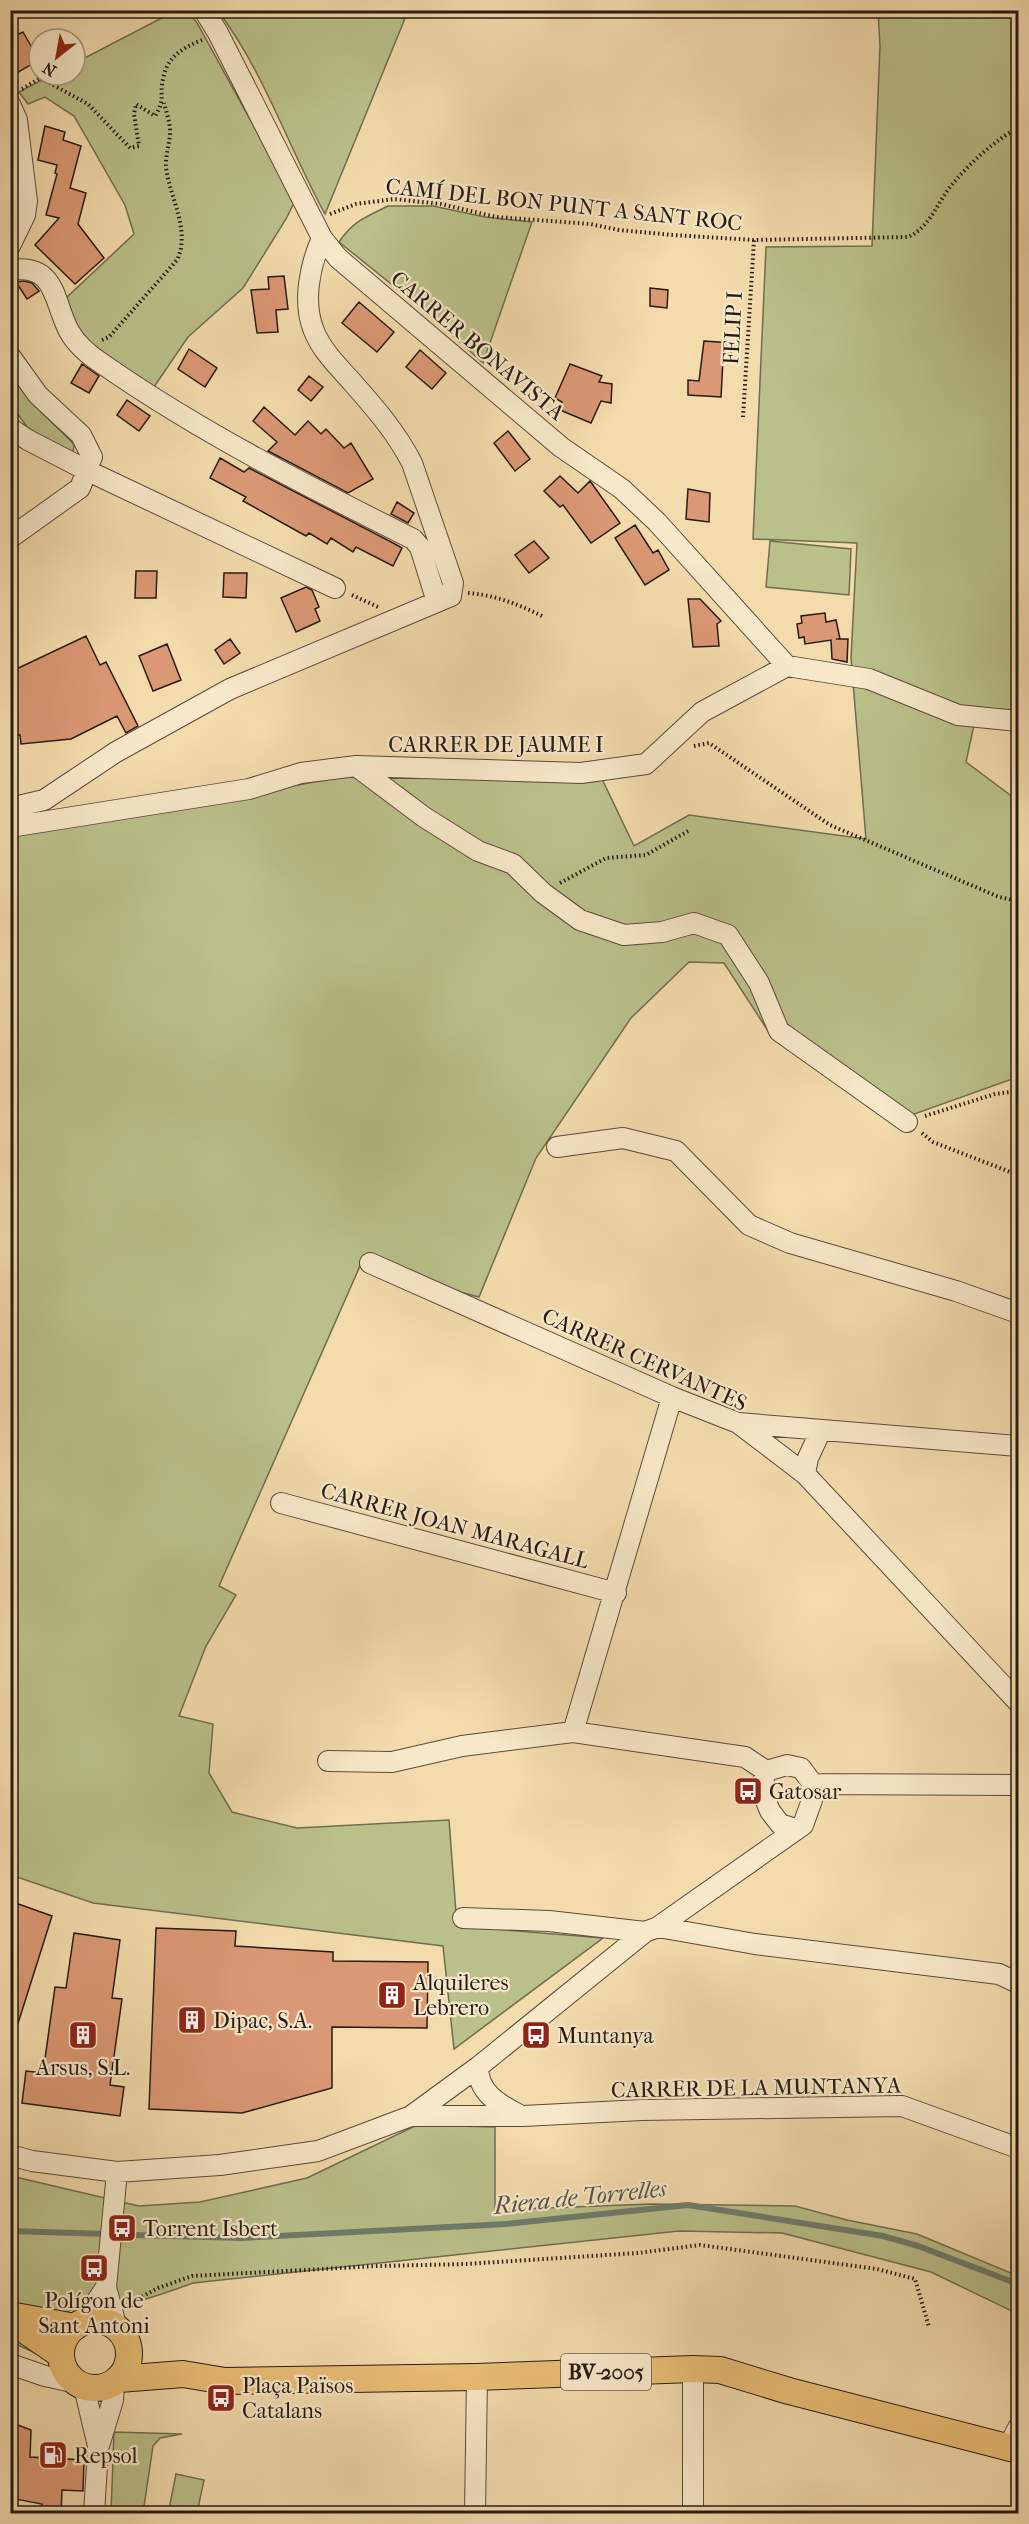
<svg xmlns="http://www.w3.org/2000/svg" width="1029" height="2524" viewBox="0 0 1029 2524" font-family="'IM FELL French Canon',serif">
	<rect width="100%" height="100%" fill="#f3dbac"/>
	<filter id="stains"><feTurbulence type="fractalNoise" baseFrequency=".00333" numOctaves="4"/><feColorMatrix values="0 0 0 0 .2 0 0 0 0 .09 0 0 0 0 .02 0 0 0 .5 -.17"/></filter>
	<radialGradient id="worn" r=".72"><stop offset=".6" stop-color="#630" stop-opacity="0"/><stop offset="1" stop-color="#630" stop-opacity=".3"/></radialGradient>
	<path fill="#bac08a" stroke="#706d4f" stroke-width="1.5" d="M175,11H188L197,23L295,201L286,219L243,288L188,337L154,387L81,338L65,299L134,234L125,205L74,116L45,97L28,104L19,92L51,75H75V63Z
		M218,11H408L325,214C288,147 265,73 218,11Z
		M878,11H1018V709L977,711L966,762L1018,801V1077L892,1122L772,1037L724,963L689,962L631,1018L536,1158L479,1297L360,1266L219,1586L236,1595L206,1646L179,1716L213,1724L209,1773L232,1812L297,1828L449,1820L457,1926L603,1938L454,2049L443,1946L93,1903L11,1875L10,833L100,821L347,776L602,779L634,846L689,815L866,839L851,658L857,543L753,539L766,247L872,246L880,46Z
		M388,206H433L485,217L532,222L483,363L437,321L339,242C353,221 366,217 388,206Z
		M10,367L41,412L71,441L74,445L73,453L33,435L11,405Z
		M770,541L851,549L849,595L766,587Z
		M417,2125L495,2127V2210L651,2204L795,2206L847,2220L917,2234L1018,2276V2314L931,2272L782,2233L679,2231L193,2283C147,2300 119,2309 70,2310L49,2331L42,2356L11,2342V2176L139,2206L200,2202L307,2178Z
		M114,2432L182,2434L160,2438L153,2446L143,2513H111Z
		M176,2474L204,2480L197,2513L169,2509Z"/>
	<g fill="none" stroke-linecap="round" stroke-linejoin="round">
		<path stroke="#6d7b6c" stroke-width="6" d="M10,2231L107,2234
			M135,2235L241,2238L506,2224L688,2205L883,2236L918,2246L1018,2284"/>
	</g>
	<path fill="#db9874" stroke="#271a14" stroke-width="1.5" d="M23,32L39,60L10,77V38Z
		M45,126L65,132L63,140L81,146L70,188L86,193L78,224L104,258L75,284L35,245L59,218L46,215L57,174L55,173L57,165L38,160Z
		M284,276L288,309L276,310L278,332L257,333L251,290L269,289L268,277Z
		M24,281L32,283L39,291L27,299L16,282Z
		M650,288L668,290L667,308L650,306Z
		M359,302L394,332L377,352L342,323Z
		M704,341L732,343L731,361L723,360L721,397L688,395V380L699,381Z
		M189,349L217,368L205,387L178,369Z
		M420,350L446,373L432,389L406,367Z
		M82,364L99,376L89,393L71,383Z
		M570,364L602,376L599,382L612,384L611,403L601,401L591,423L560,410L562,402L555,398Z
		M309,376L323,387L311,401L298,390Z
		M127,400L150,416L139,431L117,415Z
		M264,407L295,435L308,421L321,434L326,429L344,448L351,443L373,479L348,493L268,451L277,442L253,421Z
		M508,431L530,459L515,471L494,443Z
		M220,458L244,472L249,468L395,544L402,548L393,566L356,547L353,552L331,538L327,544L309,533L306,536L243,501L246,497L210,478Z
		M560,476L578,493L590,481L620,523L591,543L563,505L560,507L544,491Z
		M688,489L710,493L709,522L686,519Z
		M397,502L414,513L408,523L391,514Z
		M635,525L653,553L658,550L669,570L645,585L615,538Z
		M534,541L549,558L529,573L515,555Z
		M136,571H157L156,598H135Z
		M224,573H247L246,598L223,597Z
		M306,587L312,590L319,607L315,609L320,621L296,632L281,598Z
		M688,599H700L721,621L717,624L719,646L693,647Z
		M825,613L826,622L836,620L840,639H836H848L847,662L832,659L831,640L805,644L804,637L799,638L797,624L802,623L801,616Z
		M86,636L100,665L106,662L138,726L126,733L117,716L71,739L21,744L20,735H15L10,672Z
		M230,639L240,653L224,664L215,650Z
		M167,644L181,680L153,691L139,656Z
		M10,1901L52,1916L14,2036H10Z
		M156,1928L236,1931L235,1946L333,1952V1961L428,1962L427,2028L332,2027V2088L242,2113L149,2109Z
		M74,1933L120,1940L112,1998L122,1999L110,2085L124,2087L120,2116L22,2103L26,2071L43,2073L55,1987L66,1988Z
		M10,2422L31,2430L30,2457L84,2460L83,2491L62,2490L61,2514H42V2504L10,2498Z"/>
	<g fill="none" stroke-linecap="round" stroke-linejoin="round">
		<g stroke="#5a4a3a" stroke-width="22">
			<path id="minor" d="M204,10L218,33L322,238L338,258L561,447L622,489L657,522L787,666
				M10,104L17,120L27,201L25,215L10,246
				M10,270C57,263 53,301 69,331C77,346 90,356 104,365C202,433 307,486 413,539L420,547L437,602
				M10,356L38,395L81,435L92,457L80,488L10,538
				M10,428L28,440L86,470L335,588
				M356,766L424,817L478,851L513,864L543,893L580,920L624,935L662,932L694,923L728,935L759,983L779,1031L907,1122
				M10,808L44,800L116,752L230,689L451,596L453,583L412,463C396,432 375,408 352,382C338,366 322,351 314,331C302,302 310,265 322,238
				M10,827L249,789L301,773L356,766L581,773L646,764L702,712L787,666L869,679L958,715L1018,721
				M557,1147L623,1138L676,1151L749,1225L790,1243L956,1291L1018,1313
				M370,1263L672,1397L738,1423L805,1474L1018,1702
				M738,1423L1018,1446
				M805,1474L808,1458L821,1430
				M281,1503L616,1593
				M573,1732L672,1397
				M766,1771L761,1789L770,1811L780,1824L795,1829
				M813,1784L1018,1785
				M463,1918L549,1921L645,1932
				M658,1927L755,1944L999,1974L1018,1983
				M478,2067C478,2092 498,2104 518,2114
				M411,2116H523L642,2110L902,2106L1018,2148
				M10,2155L32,2161L117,2172L220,2165L318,2151L411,2116L478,2067L645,1932L658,1927L803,1825L812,1800L813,1784L801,1768L787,1765L766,1771L745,1757L573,1732L462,1746L392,1762L328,1761
				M83,2322L106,2287
				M117,2329L106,2287L117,2172
				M10,2364L45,2376L77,2383
				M693,2369V2514
				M84,2387L98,2446
				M1008,2447L1018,2428
				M94,2514L98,2449L113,2400L114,2381
				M475,2514L477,2377"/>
		</g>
		<g stroke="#271a14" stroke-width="28">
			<path id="major" d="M10,2315L75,2327
				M10,2320L61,2355
				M61 2354a34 34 0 1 1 68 0a34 34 0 1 1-68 0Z
				M119,2379L183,2374L225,2381L477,2377L693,2369L720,2370L789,2391L1018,2450"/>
		</g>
		<path stroke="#271a14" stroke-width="4" stroke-dasharray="1.5 3" stroke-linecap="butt" d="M22,89L40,78L88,104L130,148L139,146L134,114L136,104L155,116C166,98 159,97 163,79C167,57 182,48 202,40
			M330,214L356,204L394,199L441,204L496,217L590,224L619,230L673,235L754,240L908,237C929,228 937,204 950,187C969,164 992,142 1018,128
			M102,340L109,337L177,260C191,231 170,198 166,168C165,155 170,144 170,131C170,121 166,112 164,103
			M743,417L754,240
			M468,593C496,595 520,605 544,617
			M352,595L378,607
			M694,746L709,743L830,825L999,897L1018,901
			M560,883L606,858L646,855L688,831
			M925,1116L995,1094L1018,1091
			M922,1133L933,1142L1018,1175
			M130,2303L158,2288L192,2276L378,2266L466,2264L638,2253L700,2245L877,2269L915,2279L929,2327"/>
		<use href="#minor" stroke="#f7e8c9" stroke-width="20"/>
		<use href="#major" stroke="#eabe76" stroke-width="26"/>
	</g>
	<defs>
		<g id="bus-square" transform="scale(1.5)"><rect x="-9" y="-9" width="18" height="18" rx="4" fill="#8f2418" stroke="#f7e8c9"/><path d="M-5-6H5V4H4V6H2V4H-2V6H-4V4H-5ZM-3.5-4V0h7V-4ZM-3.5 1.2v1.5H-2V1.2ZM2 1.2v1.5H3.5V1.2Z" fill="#fff"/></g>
		<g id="building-square" transform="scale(1.5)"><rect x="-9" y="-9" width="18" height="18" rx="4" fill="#8f2418" stroke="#f7e8c9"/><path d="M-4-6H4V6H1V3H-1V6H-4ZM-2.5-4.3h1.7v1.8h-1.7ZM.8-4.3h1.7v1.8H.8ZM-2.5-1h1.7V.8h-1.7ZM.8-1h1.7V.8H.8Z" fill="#fff"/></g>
		<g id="fuel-square" transform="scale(1.5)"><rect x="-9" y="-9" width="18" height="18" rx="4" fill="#8f2418" stroke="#f7e8c9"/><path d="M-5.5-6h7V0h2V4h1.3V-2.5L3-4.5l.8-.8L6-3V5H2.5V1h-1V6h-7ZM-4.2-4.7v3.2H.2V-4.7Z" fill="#fff"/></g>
	</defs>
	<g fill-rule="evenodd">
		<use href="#bus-square" x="748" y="1791"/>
		<use href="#building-square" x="392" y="1995"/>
		<use href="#building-square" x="192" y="2020"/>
		<use href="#building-square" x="83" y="2035"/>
		<use href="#bus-square" x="536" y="2035"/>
		<use href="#bus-square" x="122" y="2228"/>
		<use href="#bus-square" x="94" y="2268"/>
		<use href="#bus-square" x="221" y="2398"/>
		<use href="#fuel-square" x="53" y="2455"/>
	</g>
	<g text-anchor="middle" stroke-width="4.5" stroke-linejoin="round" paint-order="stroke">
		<rect fill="#f7e8c9" stroke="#65584a" stroke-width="1.5" x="561" y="2354" width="90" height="36" rx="4.5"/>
		<g font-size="21" font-weight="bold" fill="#271a14">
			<text x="606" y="2379">BV-2005</text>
		</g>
		<g font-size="22" fill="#271a14" stroke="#f7e8c9">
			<text transform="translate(564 204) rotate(6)" y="8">CAMÍ DEL BON PUNT A SANT ROC</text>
			<text transform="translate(732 328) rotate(-87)" y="8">FELIP I</text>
			<text transform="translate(478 345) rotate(40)" y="8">CARRER BONAVISTA</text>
			<text x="496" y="752">CARRER DE JAUME I</text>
			<text transform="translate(645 1359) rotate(24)" y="8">CARRER CERVANTES</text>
			<text transform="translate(455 1525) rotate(15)" y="8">CARRER JOAN MARAGALL</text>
			<text transform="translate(756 2087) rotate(-1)" y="8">CARRER DE LA MUNTANYA</text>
		</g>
		<g font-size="22" fill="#271a14" stroke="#f7e8c9" text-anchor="start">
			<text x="769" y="1799">Gatosar</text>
			<text x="413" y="1990">Alquileres<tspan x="413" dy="25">Lebrero</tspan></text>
			<text x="213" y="2028">Dipac, S.A.</text>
			<text x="557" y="2043">Muntanya</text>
			<text x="83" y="2075" text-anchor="middle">Arsus, S.L.</text>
			<text x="143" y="2236">Torrent Isbert</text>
			<text x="94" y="2308" text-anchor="middle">Polígon de<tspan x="94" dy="25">Sant Antoni</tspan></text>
			<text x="242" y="2393">Plaça Països<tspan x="242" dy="25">Catalans</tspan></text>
			<text x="74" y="2463">Repsol</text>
		</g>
		<g font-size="24" font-style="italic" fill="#505247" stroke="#f7e8c9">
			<text transform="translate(580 2197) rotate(-6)" y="8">Riera de Torrelles</text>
		</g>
	</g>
	<rect width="1029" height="2524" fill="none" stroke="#f3dbac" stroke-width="36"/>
	<rect x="12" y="12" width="1005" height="2500" fill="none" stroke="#271a14" stroke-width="3"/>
	<rect x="18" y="18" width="993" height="2488" fill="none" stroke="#271a14" stroke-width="1.5"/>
	<g transform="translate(57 57) rotate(211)"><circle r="28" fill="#f7e8c9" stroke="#a49681" stroke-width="1.5"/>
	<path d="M0-4.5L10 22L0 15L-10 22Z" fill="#8f2418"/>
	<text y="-9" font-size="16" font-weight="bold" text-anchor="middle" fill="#271a14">N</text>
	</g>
	<rect width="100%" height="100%" filter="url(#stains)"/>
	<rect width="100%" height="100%" fill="url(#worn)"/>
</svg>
